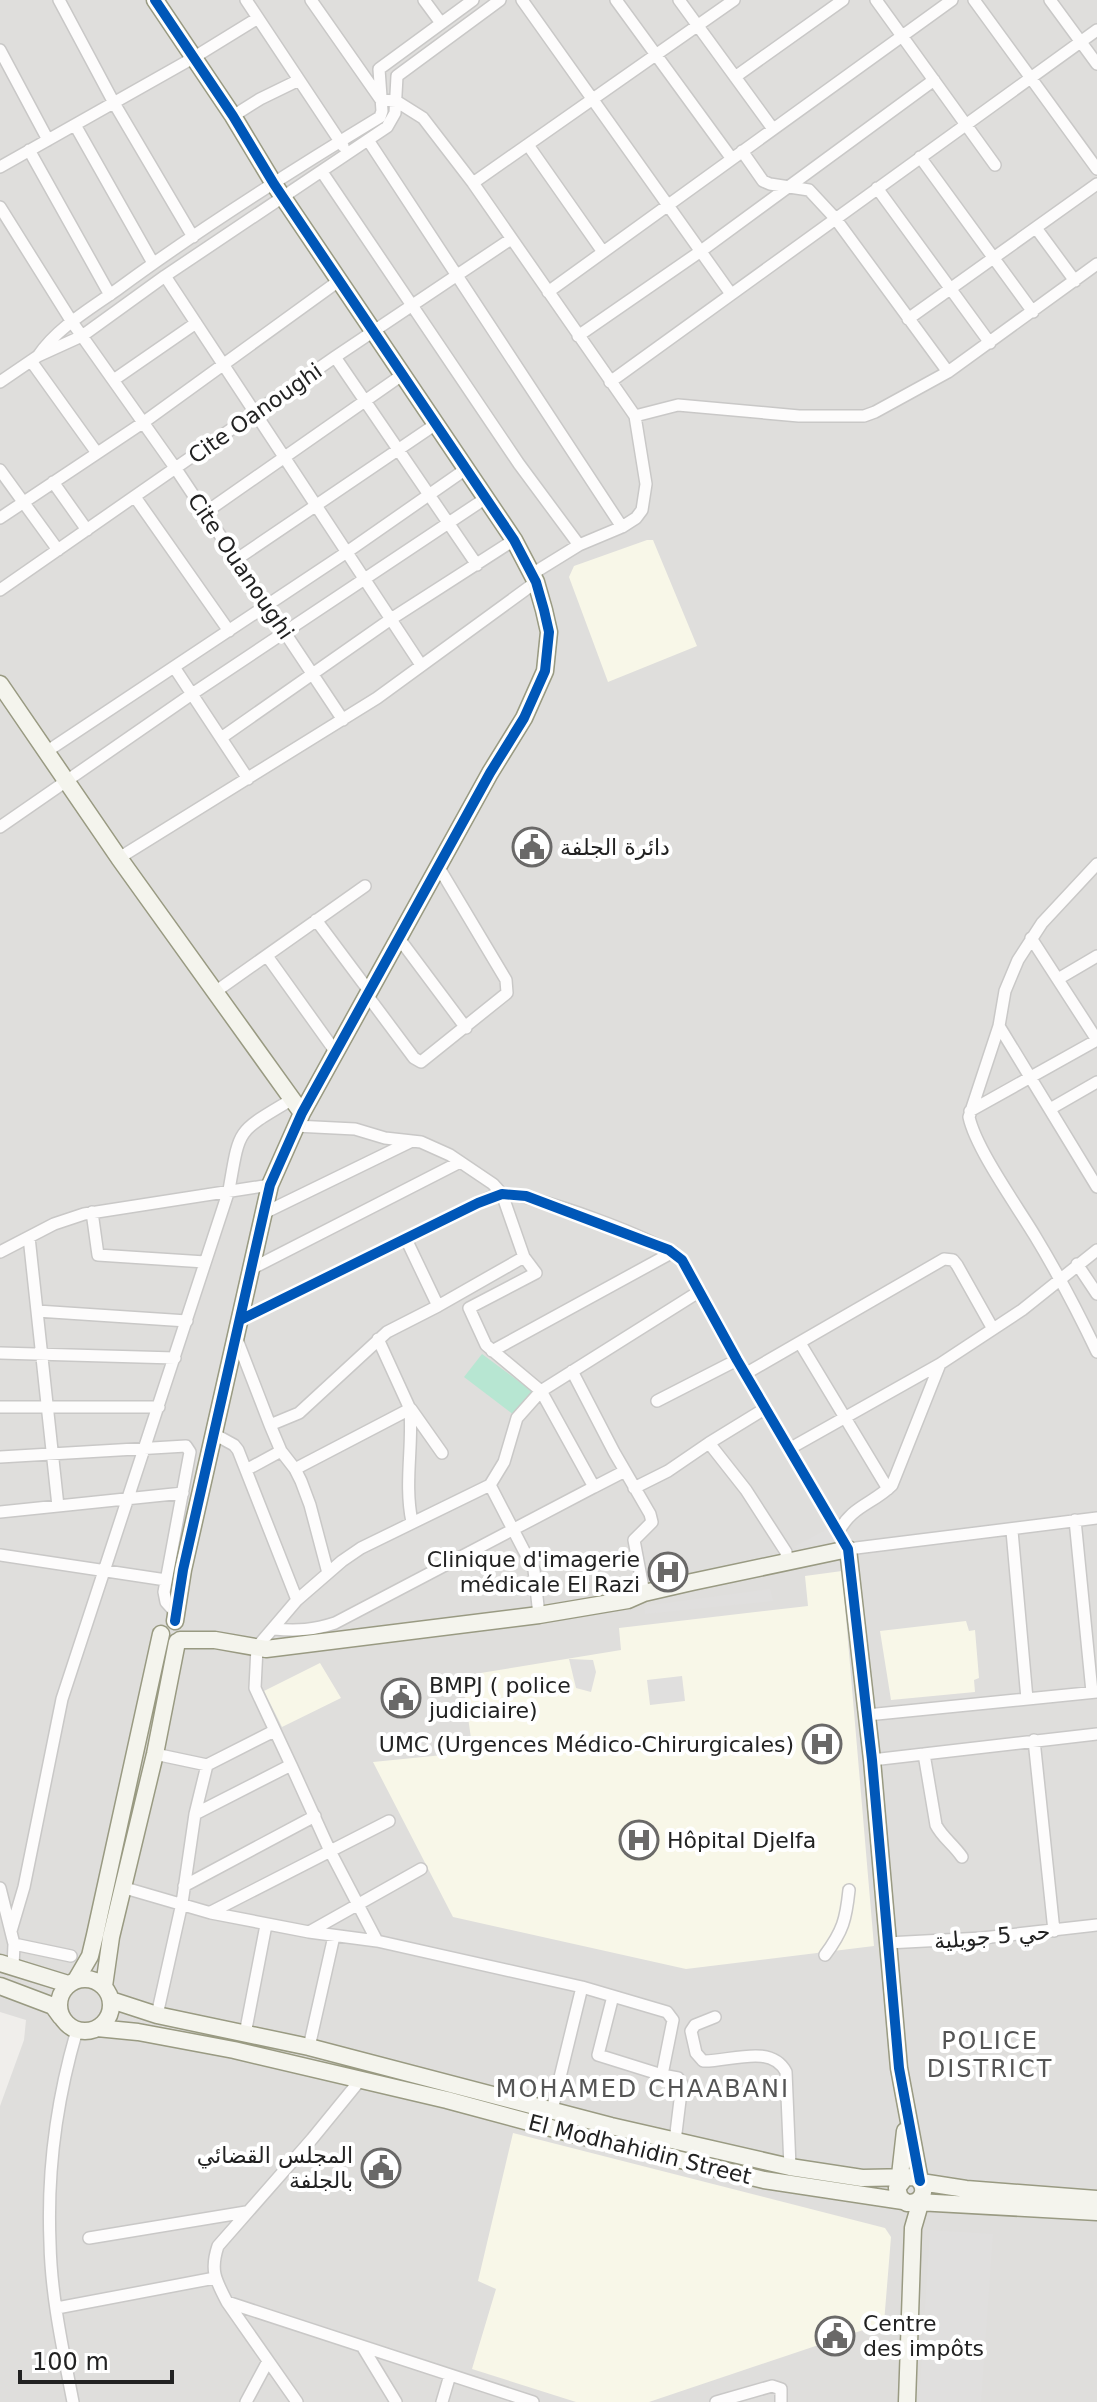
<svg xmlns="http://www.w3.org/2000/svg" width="1097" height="2402" viewBox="0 0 1097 2402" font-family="'DejaVu Sans','Noto Naskh Arabic',sans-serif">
	<rect width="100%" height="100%" fill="#f0eeeb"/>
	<path fill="#dfdedc" d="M0,0H1097V2402H0V2106L24,2040L26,2020L0,2012Z"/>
	<path fill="#f8f7e8" d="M647,540H653L697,646L608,682L569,577L574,566Z
		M842,1571L874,1946L686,1969L453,1917L373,1762L473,1752L462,1676L621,1650L619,1628L808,1606L805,1576Z
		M966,1621L969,1631L975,1630L979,1678L974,1680L975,1692L891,1700L880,1631Z
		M320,1663L341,1698L282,1727L264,1691Z
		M513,2133L885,2228L891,2237L884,2323L649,2402H576L472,2369L496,2289L478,2281Z"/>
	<path fill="#b7e6d2" d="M482,1354L533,1392L514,1415L464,1377Z"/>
	<path fill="#e0dfde" d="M829,1528L835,1542L805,1551L794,1547Z
		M770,1589L773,1601L645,1614L644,1606Z
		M569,1659L593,1660L596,1672L591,1692L576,1688Z
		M682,1676L685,1701L650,1705L647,1680Z
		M930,2230L993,2234L981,2402H919Z"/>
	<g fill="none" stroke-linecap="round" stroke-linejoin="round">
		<g stroke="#c9c8c7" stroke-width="14">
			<path id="street" d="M59,0L114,103L193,237
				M246,0L343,146
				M311,0L381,100L396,101L423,118L473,183L635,416L646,484L642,510L636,518L622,527L579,545L532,574
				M424,0L441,23
				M522,0L731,294
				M616,0L732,159
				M679,0L773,129
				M876,0L995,165
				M974,0L1097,169
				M1050,0L1097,64
				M0,50L48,140
				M735,77L843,0
				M233,116L260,99L299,80
				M75,125L153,263
				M368,140L622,527
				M528,145L603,252
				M29,150L110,295
				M742,151L763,181L770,184L809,190L835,218L948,372
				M920,157L1033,312
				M0,167L193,58L258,18
				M322,172L519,464L579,545
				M473,183L734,0
				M877,188L990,343
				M0,207L72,322L176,469L343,720
				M1036,228L1075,281
				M165,276L421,665
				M548,292L952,0
				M908,319L1097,184
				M578,336L701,251L934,80
				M38,356C58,327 90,309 118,289C202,227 291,171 380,117L382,111L379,69L473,0
				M335,357L477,565
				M31,361L97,453
				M115,379L196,323
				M0,382L38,356L82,336L165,276L387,127L395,113L397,76L500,0
				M610,382L1097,30
				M635,416L678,405L799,416H864L875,412L948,372L1097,264
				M0,470L58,550
				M53,482L87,530
				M135,497L229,631
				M206,512L402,375
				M0,518L144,422L340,280
				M237,559L436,424
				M0,590L335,357L511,239
				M174,667L248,779
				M221,738L391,619L514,540
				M46,752L347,552L466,469
				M0,827L192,694L486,498
				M119,858L377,698L536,582
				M1097,864L1042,923L1018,960L1005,991L999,1026L969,1117C976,1149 1017,1206 1035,1236C1058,1274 1078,1312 1097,1352
				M316,920L369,991
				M398,937L466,1028
				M1031,938L1097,1040
				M267,956L335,1051
				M1058,979L1097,956
				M215,992L365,886
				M367,995L414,1058L421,1062L507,993L506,980L438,866
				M999,1026L1097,1187
				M1050,1109L1097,1082
				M970,1111L1097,1040
				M295,1126L355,1129L385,1138L421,1142L450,1155L493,1184L502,1194L524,1257
				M92,1212L98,1255L205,1262
				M262,1214L412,1141
				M29,1237L58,1506
				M0,1252L54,1224L84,1214L270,1185
				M1077,1264L1097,1294
				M251,1269L460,1162
				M37,1311L187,1321
				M240,1320L478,1203C485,1200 494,1195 501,1194C527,1191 664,1241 682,1260L737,1360L848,1549L1097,1518
				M236,1337L270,1425L299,1413L387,1332L438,1306
				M800,1343L888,1489
				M492,1351L673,1252
				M0,1353L175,1358
				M572,1371L614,1452L650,1514L652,1522L634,1540L644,1593
				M745,1374L944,1259L953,1260L957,1265L993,1329
				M657,1401L737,1360
				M0,1407H159
				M410,1409C413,1448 404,1483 412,1522
				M411,1409L442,1453
				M270,1425L281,1451L295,1469L301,1481L310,1505L328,1573
				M214,1434L234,1445L238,1450L297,1600
				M709,1443L766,1408
				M789,1449L940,1364
				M0,1457L186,1446L190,1452L164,1592L166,1602L176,1613
				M295,1469L410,1409L378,1339
				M246,1470L281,1451
				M490,1485L534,1570L539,1615
				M594,1487L625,1471
				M634,1488L668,1471L709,1443L746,1490L786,1552L787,1563
				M0,1512L183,1493
				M1075,1520L1092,1692
				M1012,1531L1027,1699
				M838,1533C851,1506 873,1504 892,1485L940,1364L1022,1310L1097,1250
				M0,1555L166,1580
				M274,1629C297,1631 314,1630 335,1623L594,1487L541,1391L486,1345L469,1308L536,1273L524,1257L438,1306L406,1239
				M867,1715L1097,1692
				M1034,1740L1054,1931
				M155,1754L207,1765L274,1731
				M924,1754L936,1825C942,1837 954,1845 962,1857
				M872,1760L1097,1734
				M291,1765L255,1688L257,1647L297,1600L342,1561L361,1548L490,1485L504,1462L517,1418L541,1391L700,1291
				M195,1814L291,1765L330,1851L377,1941
				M184,1886L315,1816
				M0,1888L14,1944L13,1967
				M125,1888L211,1913L309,1932L377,1941L582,1987L667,2012L673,2020L662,2075L678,2078L682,2084L675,2141
				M211,1912L389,1821
				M11,1931L24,1887L62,1699L229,1190C240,1127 236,1133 291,1100
				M309,1932L421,1869
				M887,1943L982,1938L1097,1925
				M14,1944L71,1956
				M825,1955C843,1931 846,1919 849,1890
				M613,1996L598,2055L662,2075
				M157,2015L182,1903L195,1814L207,1765
				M715,2017L695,2025L691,2031L696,2053L703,2061C729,2062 771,2043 786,2072L790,2167
				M245,2034L266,1925
				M309,2047L334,1936
				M552,2110L582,1987
				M89,2238L246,2212
				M227,2302L533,2402
				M57,2308L215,2278
				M362,2346L396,2402
				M73,2402C63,2350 51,2296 50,2243C47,2172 57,2098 77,2030
				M246,2402L268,2361
				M297,2402L227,2302C215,2279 210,2270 218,2246L312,2139L361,2079
				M442,2402L450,2375
				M716,2402L772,2386L781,2389V2402"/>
		</g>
		<g stroke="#999a82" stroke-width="19">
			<path id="secondary" d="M155,0L233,116L274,184L514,540L536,582L544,610L549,632L545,671L524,718L490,773L302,1113L270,1185L183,1570L175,1621
				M0,684L119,858L302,1113
				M180,1640H215L266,1649L539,1615L628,1600L644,1593L692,1582L848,1549L872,1760L899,2068L920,2181
				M0,1963L68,1984
				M59 2005a26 26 0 1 1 52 0a26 26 0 1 1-52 0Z
				M76,1980L90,1956L95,1935L161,1634
				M0,1986L53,2006L61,2017
				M104,1986L111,1937L155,1754L177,1642
				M111,2000L157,2015L309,2047L611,2126L790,2167L862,2178L915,2177C929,2186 924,2204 907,2203L900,2198L897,2188L905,2178
				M97,2028L138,2032L234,2050L447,2100L577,2135L764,2180L903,2201
				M921,2182L966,2189L1097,2199
				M899,2184L905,2131
				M917,2202L1097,2212
				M907,2402L913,2228L922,2197"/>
		</g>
		<use href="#street" stroke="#fdfcfc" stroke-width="11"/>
		<use href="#secondary" stroke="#f4f4ed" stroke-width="16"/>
		<g stroke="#fff" stroke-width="15">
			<path id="cycleway" d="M155,0L233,116L274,184L514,540L536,582L544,610L549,632L545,671L524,718L490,773L302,1113L270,1185L183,1570L175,1621
				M240,1320L478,1203L502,1194L526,1196L669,1250L682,1260L737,1360L848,1549L872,1760L899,2068L920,2181"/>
		</g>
		<use href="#cycleway" stroke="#0057b8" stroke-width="10"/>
	</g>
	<defs>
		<g id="civic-ring" transform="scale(2)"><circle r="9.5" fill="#fff" stroke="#6a6968" stroke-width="1.5"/><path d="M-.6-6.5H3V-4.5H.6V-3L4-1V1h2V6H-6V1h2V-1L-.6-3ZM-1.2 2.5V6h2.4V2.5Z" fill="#6a6968"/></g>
		<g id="hospital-ring" transform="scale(2)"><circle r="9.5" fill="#fff" stroke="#6a6968" stroke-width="1.5"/><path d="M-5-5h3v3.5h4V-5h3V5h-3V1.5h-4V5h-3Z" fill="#6a6968"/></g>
	</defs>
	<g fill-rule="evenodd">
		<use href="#civic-ring" x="532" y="847"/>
		<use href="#hospital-ring" x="668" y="1572"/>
		<use href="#civic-ring" x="401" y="1698"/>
		<use href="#hospital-ring" x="822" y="1744"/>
		<use href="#hospital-ring" x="639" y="1840"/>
		<use href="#civic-ring" x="381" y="2168"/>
		<use href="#civic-ring" x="835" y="2336"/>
	</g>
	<g text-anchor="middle" stroke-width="8" stroke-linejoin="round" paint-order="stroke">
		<g font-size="22" fill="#222" stroke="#fff">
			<text transform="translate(255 413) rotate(-35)" y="8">Cite Oanoughi</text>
			<text transform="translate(241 566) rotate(56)" y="8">Cite Ouanoughi</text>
			<text transform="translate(992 1936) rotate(-5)" y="8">حي 5 جويلية</text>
			<text transform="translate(640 2149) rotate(14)" y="8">El Modhahidin Street</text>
		</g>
		<g font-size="22" fill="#222" stroke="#fff" text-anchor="start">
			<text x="560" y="855">دائرة الجلفة</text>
			<text x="640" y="1567" text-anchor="end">Clinique d'imagerie<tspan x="640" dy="25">médicale El Razi</tspan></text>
			<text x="429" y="1693">BMPJ ( police<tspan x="429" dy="25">judiciaire)</tspan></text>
			<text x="794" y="1752" text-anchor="end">UMC (Urgences Médico-Chirurgicales)</text>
			<text x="667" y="1848">Hôpital Djelfa</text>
			<text x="353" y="2163" text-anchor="end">المجلس القضائي<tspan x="353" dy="25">بالجلفة</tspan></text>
			<text x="863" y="2331">Centre<tspan x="863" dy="25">des impôts</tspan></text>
		</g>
		<g font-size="24" letter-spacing="2" fill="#555" stroke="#fff">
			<text x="990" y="2049">POLICE<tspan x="990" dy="28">DISTRICT</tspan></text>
			<text x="643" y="2097">MOHAMED CHAABANI</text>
		</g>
	</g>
	<path d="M20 2370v12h152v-12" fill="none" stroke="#222222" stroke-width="4"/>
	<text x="32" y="2370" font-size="24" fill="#222222" stroke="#ffffff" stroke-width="6" paint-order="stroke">100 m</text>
</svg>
